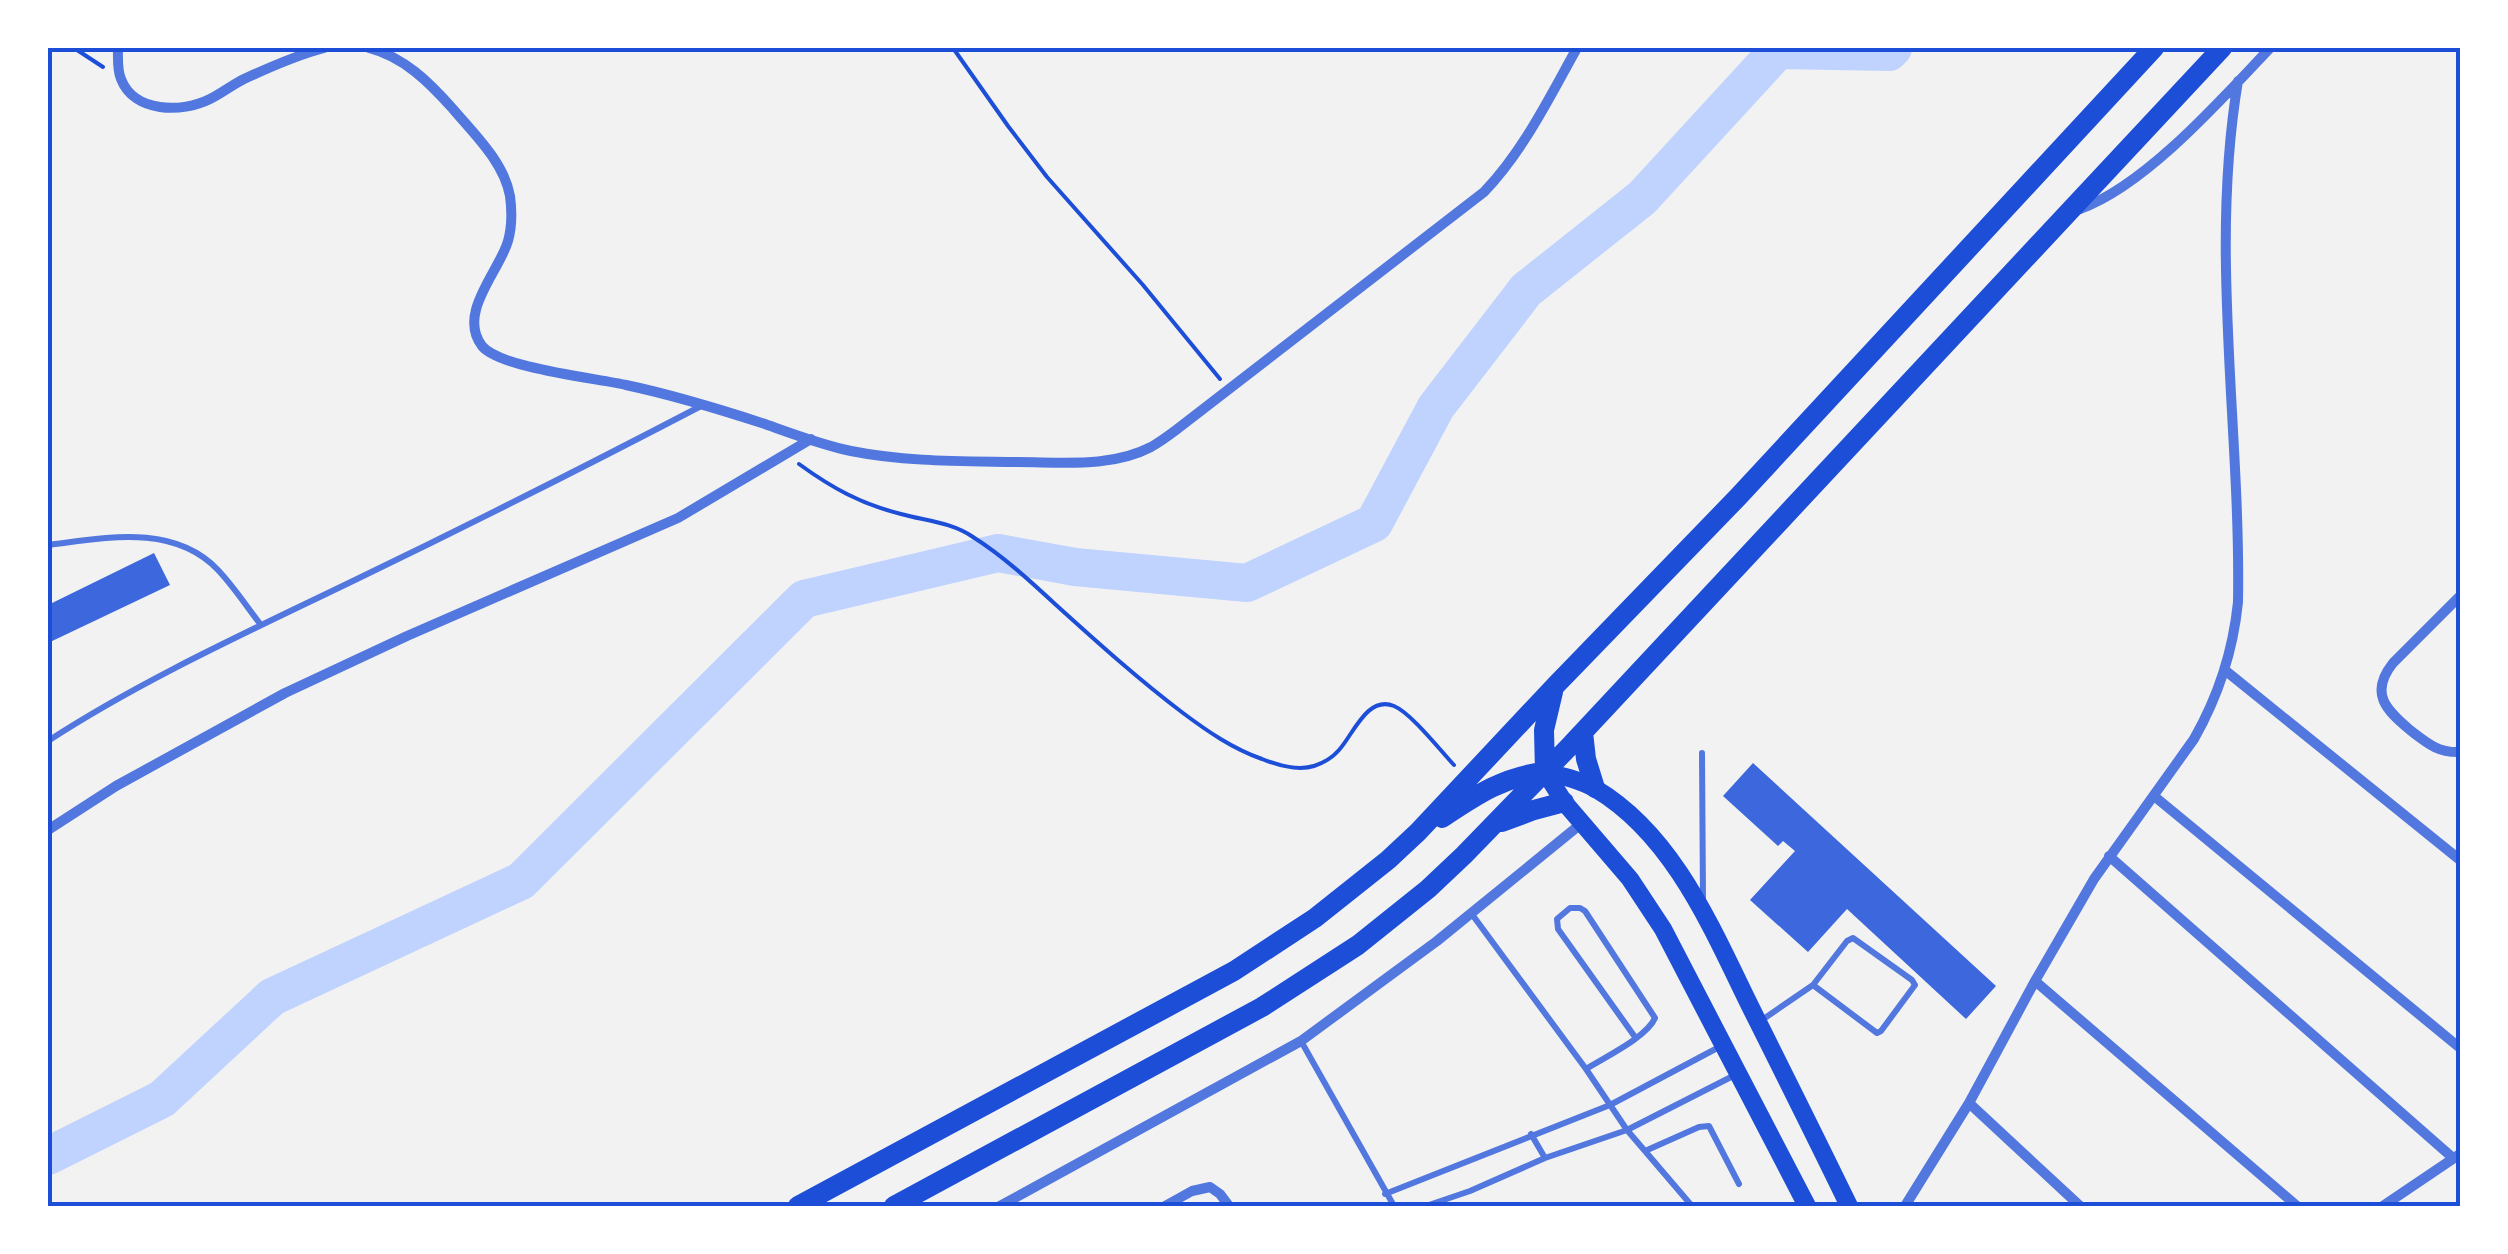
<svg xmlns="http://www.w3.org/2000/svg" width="2508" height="1254" viewBox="0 0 2508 1254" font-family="Raleway,sans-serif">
	<rect width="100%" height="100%" fill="#f2f2f2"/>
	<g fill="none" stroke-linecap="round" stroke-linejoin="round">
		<path stroke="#bfd3fe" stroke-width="38" d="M48,1156L162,1099L272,997L521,881L804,599L998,553L1075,567L1247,583L1374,523L1436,407L1526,290L1642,198L1778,50L1889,52L1893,48"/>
	</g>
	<path fill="#3d67dc" d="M154,553L170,585L48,643V605Z
		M1753,763L1996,986L1966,1019L1847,909L1808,952L1750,900L1795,851L1783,841L1778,846L1723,796Z"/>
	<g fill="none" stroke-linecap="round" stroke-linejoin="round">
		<path stroke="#1d4ed8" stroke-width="4" d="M74,48L103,67
			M953,48L1008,126L1047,177L1143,285L1220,379
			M799,464C832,488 861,504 901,514C926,521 951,522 973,537C1003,556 1029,580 1055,604C1097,642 1138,679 1183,713C1207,731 1233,749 1262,759C1277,765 1298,771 1314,766C1323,763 1333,757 1339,750C1353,735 1367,695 1394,706C1411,713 1440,750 1454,765"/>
		<path stroke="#5277de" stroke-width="6" d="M48,545C105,538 173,523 218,570C234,587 247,607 261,625
			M48,741C143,679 254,629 357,579C473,523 588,465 703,405
			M1702,753L1703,901
			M1471,913L1586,1069L1627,1130L1692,1206
			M1759,1022L1813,985L1847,941L1853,938L1912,980L1915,985L1881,1031L1877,1033L1813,985
			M1301,1041L1394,1206
			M1586,1069C1605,1057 1647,1037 1655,1018L1585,911L1580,908H1570L1557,919L1558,929L1635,1037
			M1531,1134L1545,1158
			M1645,1151L1699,1127L1709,1126L1739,1184
			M1385,1194L1610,1105L1723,1045
			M1426,1206L1470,1191L1545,1158L1627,1130L1737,1074"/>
		<path stroke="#5277de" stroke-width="10" d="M118,48C118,57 117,70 121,79C134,113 182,113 210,99C222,93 232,85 244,79C270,67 297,55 324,48
			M369,48C404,57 429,82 453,109C474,134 504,162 510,196C512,211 512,227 508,241C499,272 457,313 482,346C500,368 595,378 626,385C673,395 719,409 765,424C793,434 822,445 851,451C906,462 962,461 1017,462C1062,462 1111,468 1151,447C1160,442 1168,436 1176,430L1484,192C1524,150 1549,98 1577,48
			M2080,209C2145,186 2222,99 2270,48
			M2460,596L2393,663C2369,693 2386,710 2410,730C2427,743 2438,753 2460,752
			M2226,671L2460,860
			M2154,796L2460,1048
			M48,830L116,786L285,693L407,636L678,518L811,439
			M2109,856L2453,1158
			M2035,981L2297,1206
			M1969,1103L2080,1206
			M1000,1206L1301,1041L1437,941L1582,823
			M1165,1206L1192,1191L1210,1187L1220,1194L1229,1206
			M1905,1206L1969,1103L2035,981L2094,879L2194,739C2219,695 2233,652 2238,602C2241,429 2209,253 2238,81
			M2383,1206L2460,1154"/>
		<path stroke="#1d4ed8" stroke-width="18" d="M1545,772C1563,776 1580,780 1596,789C1678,838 1716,939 1757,1020C1788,1082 1819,1144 1849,1206
			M1545,772L1564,802L1630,879L1663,929L1807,1206"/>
		<path stroke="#1d4ed8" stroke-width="20" d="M1583,732L1586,759L1595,788
			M1442,818C1475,796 1504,776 1545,772L1544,730L1553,692
			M1502,822L1534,810L1564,802
			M798,1206L1234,971L1315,918L1388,860L1418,832L1555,686L1738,497L2154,48
			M894,1206L1262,1007L1358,945L1428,889L1464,855L1568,748L2222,48"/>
	</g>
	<rect width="2508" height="1254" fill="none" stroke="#ffffff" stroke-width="100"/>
	<rect x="50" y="50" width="2408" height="1154" fill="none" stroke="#1d4ed8" stroke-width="4"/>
</svg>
